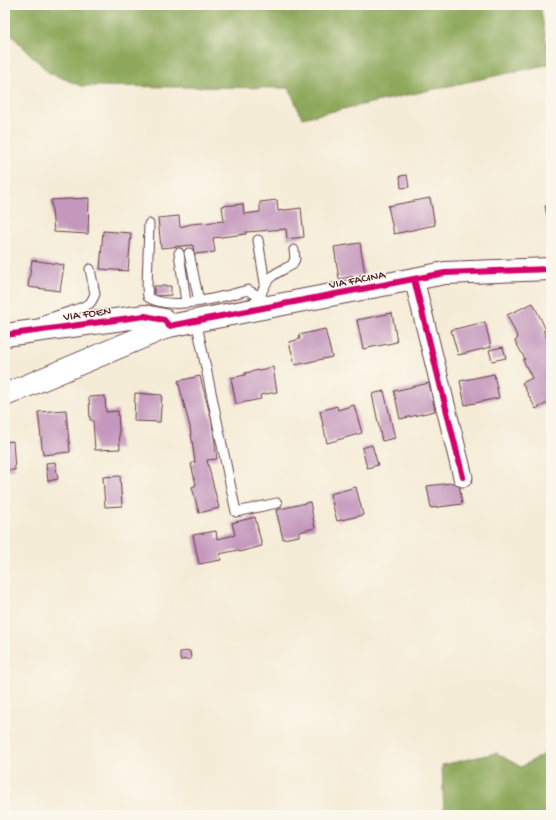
<svg xmlns="http://www.w3.org/2000/svg" width="556" height="820" viewBox="0 0 556 820" font-family="'Gochi Hand',sans-serif">
	<rect width="100%" height="100%" fill="#fbf7ec"/>
	<filter id="ink" filterUnits="userSpaceOnUse"><feTurbulence type="fractalNoise" baseFrequency=".025" numOctaves="2"/><feDisplacementMap in="SourceGraphic" scale="8" xChannelSelector="R" yChannelSelector="G"/><feConvolveMatrix kernelMatrix="1 2 1 2 8 2 1 2 1" color-interpolation-filters="sRGB"/></filter>
	<filter id="wash" filterUnits="userSpaceOnUse"><feTurbulence type="fractalNoise" baseFrequency=".012" numOctaves="4" result="noise"/><feDisplacementMap in="SourceGraphic" scale="16" xChannelSelector="R" yChannelSelector="G"/><feGaussianBlur stdDeviation="0.9" result="paint"/><feColorMatrix in="noise" values="0 0 0 0 0 0 0 0 0 0 0 0 0 0 0 0 0 1.4 0 .05"/><feComposite in="paint" operator="in"/></filter>
	<g filter="url(#wash)">
		<rect width="100%" height="100%" fill="#f5ecd7"/>
		<path fill="#8ea95b" stroke="#6c6443" d="M5,5H540L550,64L302,118L289,88L81,86L48,72L9,33Z
			M551,750V815H444L442,765L496,753L521,767Z"/>
		<g id="blocks">
			<path fill="#c498bd" d="M407,175L409,187L401,188L400,176Z
				M89,198L88,234L54,232L51,200Z
				M430,198L435,225L394,234L388,206Z
				M277,200L278,211L301,208L304,237L287,239L286,229L246,232V234L213,238L215,252L194,254L193,245L161,248L158,218L179,216L180,227L191,224L224,221L222,206L243,204L244,214L260,212V202Z
				M551,205V231L550,232L545,206Z
				M103,231L131,233L128,271L100,269Z
				M360,243L365,274L339,279L334,247Z
				M32,260L64,265L60,291L28,287Z
				M154,286H171V295L154,296Z
				M533,303L546,330L543,331L551,345V401L536,409L522,383L532,378L523,360L525,359L515,341L518,338L507,315Z
				M392,313L397,342L363,349L357,320Z
				M485,322L491,347L458,355L451,330Z
				M325,329L332,357L295,365L289,342L300,339L299,335Z
				M503,347L506,358L492,361L489,350Z
				M273,367L277,392L260,395L261,399L236,404L231,378L245,375V373Z
				M494,374L499,398L465,405L460,381Z
				M200,376L212,422L217,459L207,460L219,508L199,513L192,487L196,485L191,464L195,462L190,427L178,381Z
				M429,383L435,411L400,419L394,391Z
				M384,391L395,438L382,441L372,394Z
				M135,393L162,395L160,422L134,421Z
				M105,396L106,412L118,411L120,449L95,450L93,420H90L89,397Z
				M354,405L362,433L327,443L320,411L337,406L338,410Z
				M66,410L70,452L43,455L38,412Z
				M13,441L15,470H5V442Z
				M372,445L378,465L367,468L362,448Z
				M55,462L58,479L48,481L46,463Z
				M120,476L122,506L105,507L103,477Z
				M459,482L462,504L431,508L427,486Z
				M356,487L363,515L337,521L330,494Z
				M310,502L315,528L299,532V536L283,539L276,510Z
				M255,517L262,546L239,552L238,550L220,554L221,560L199,564L193,535L216,531L217,539L235,535L232,523Z
				M190,651L191,659L180,660V652Z"/>
		</g>
	</g>
	<g filter="url(#ink)">
		<use href="#blocks" fill-opacity="0" stroke="#643e45" stroke-width="1"/>
		<g fill="none" stroke-linecap="round" stroke-linejoin="round">
			<g stroke="#643e45" stroke-width="11">
				<path id="lane" d="M149,224L147,287L148,297C171,312 222,297 248,290L265,300L266,306
					M258,240L265,283
					M179,253L186,302
					M189,253L199,301
					M260,297C268,274 273,275 292,265L295,259L294,250
					M196,320L236,512L277,503
					M42,325L44,320C54,316 83,309 90,303C92,301 94,296 95,294L90,269"/>
			</g>
			<g stroke="#643e45" stroke-width="21">
				<path id="street" d="M414,279L463,477"/>
			</g>
			<g stroke="#643e45" stroke-width="24">
				<path id="secondary" d="M5,335L145,316L164,320L169,326
					M5,395L169,326L445,273L551,269"/>
			</g>
			<use href="#lane" stroke="#fff" stroke-width="9"/>
			<use href="#street" stroke="#fff" stroke-width="19"/>
			<use href="#secondary" stroke="#fff" stroke-width="22"/>
			<g stroke="#fbf7ec" stroke-width="8">
				<path id="cycleway" d="M414,279L463,477
					M5,335L145,316L164,320L169,326L445,273L551,269"/>
			</g>
			<use href="#cycleway" stroke="#d6006c" stroke-width="6"/>
		</g>
	</g>
	<g text-anchor="middle" stroke-width="3" stroke-linejoin="round" paint-order="stroke">
		<g font-size="12" fill="#4a1f2b" stroke="#fbf7ec">
			<text transform="translate(357 279) rotate(-11)" y="4">VIA FACINA</text>
			<text transform="translate(87 313) rotate(-8)" y="4">VIA FOEN</text>
		</g>
	</g>
	<rect width="556" height="820" fill="none" stroke="#fbf7ec" stroke-width="20"/>
</svg>
